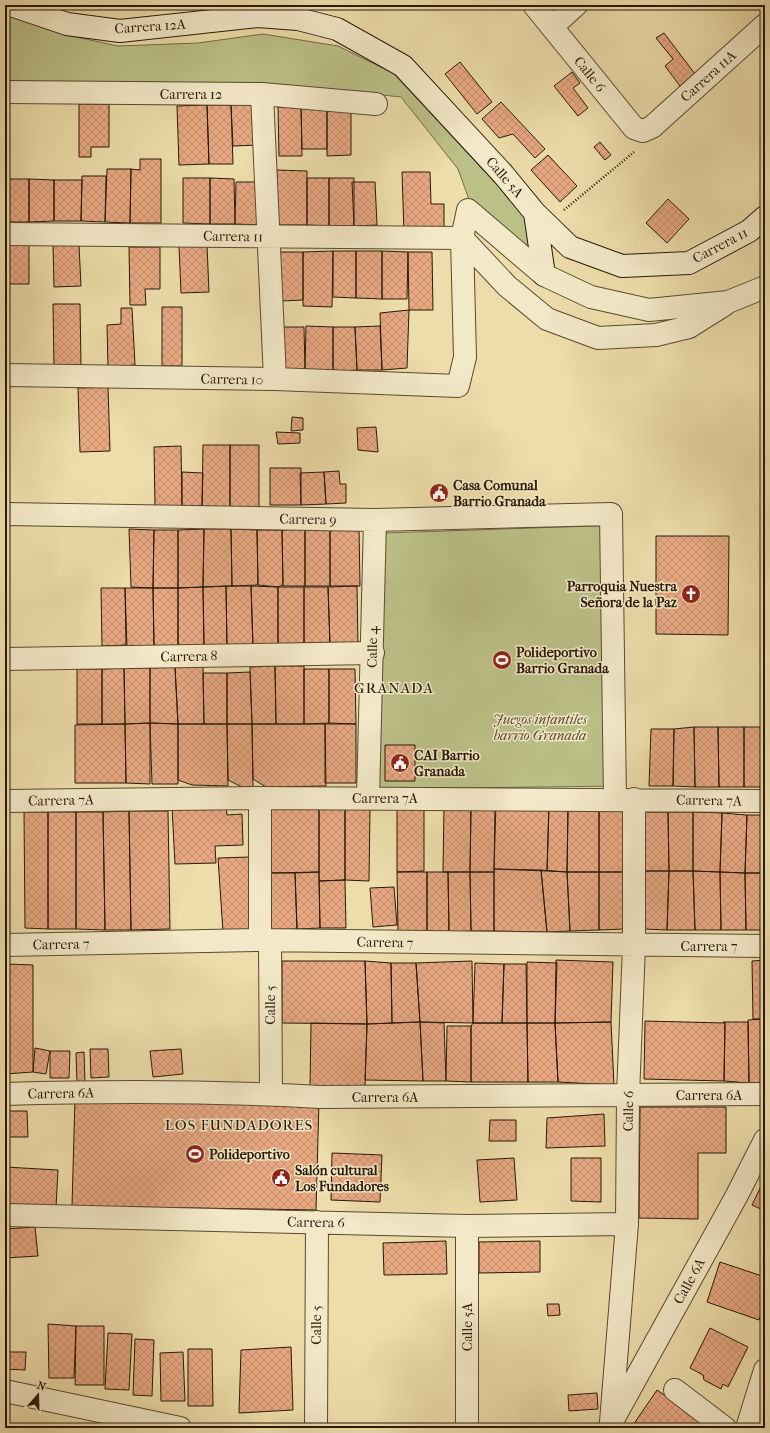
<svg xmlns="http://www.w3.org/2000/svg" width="770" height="1433" viewBox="0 0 770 1433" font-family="'IM FELL French Canon',serif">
	<defs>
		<pattern id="building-cross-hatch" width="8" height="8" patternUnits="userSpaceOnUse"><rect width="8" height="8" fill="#e7a882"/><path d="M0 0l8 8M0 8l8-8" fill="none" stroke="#c6906f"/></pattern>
	</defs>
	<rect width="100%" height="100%" fill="#edddaa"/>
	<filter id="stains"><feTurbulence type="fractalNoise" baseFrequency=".005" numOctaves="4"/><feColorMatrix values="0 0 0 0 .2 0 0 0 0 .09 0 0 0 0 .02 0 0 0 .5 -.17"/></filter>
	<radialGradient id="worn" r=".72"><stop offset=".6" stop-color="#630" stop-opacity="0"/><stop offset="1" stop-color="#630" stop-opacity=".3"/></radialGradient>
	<path fill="#bbc087" stroke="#726c46" d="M5,13L72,36L118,46L198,43L263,34L338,46L393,73L528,218L537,266L471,205L458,169L401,97L296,86L5,81Z
		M621,525L622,786L379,789L385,533Z"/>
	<path fill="url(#building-cross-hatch)" stroke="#281906" d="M664,33L695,74L680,86L665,66L673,59L656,38Z
		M460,62L492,102L477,114L445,74Z
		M572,72L580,83L573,88L588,108L578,116L554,86Z
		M501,102L545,149L535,158L513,134L499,138L482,119Z
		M258,103L260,145L233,146L231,105Z
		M5,104H8L7,142H5Z
		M79,104H109V147H91V157H79Z
		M207,105L209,164L179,165L177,106Z
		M207,105H231L233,164H209Z
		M327,106V149H302L301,107Z
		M327,106H351V155L327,156Z
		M278,107H301L302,156H279Z
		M600,142L611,155L605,160L594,147Z
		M548,155L577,186L560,202L531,170Z
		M140,159H161V223H130L131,169L140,170Z
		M107,169H131L130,223L105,222Z
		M277,170L307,171V225H276Z
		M402,172H430L431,204H444V232L404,233Z
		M82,176H106L105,222L81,221Z
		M183,178H210V224L183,223Z
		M210,178L234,179L235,224H210Z
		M307,178H329V226L307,225Z
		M329,178H354V226H329Z
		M5,179H29V222H5Z
		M29,179L54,180V221L29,222Z
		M54,180H82L81,221H54Z
		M236,182H261L262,225L235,224Z
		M352,182H375L377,225L354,226Z
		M668,199L689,219L667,243L646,223Z
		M5,242H29V284H5Z
		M53,245H79L81,286L54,287Z
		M207,245L209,292L181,293L179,246Z
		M129,247H160V289H145L146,305H130Z
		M333,251L332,307L303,306V252Z
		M333,251H356V298L333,297Z
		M356,251H382V299L356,298Z
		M382,251L408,252L407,299H382Z
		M280,252H303V300L281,301Z
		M408,252H432L433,310H409Z
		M53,304H80L81,367H54Z
		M162,307H182V366H162Z
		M121,308H132L135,365L108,367L107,325L121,324Z
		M409,310L407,368L382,370L380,313Z
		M306,326L333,327V372L305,371Z
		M380,326L382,370H357L355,327Z
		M280,327H304L305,371H281Z
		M333,327H355L357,370L333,372Z
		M108,387L110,451L80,452L78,388Z
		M292,417L303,418V430L291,431Z
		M376,427L378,452L358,450L357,428Z
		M276,432L300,433V443L278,444Z
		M203,445H230V507L202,506Z
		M230,445H259V507H230Z
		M181,446L182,506H155L154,447Z
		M270,468H301V505H270Z
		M339,471L340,484H346V503L326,504L324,472Z
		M182,472L203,473L202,506H182Z
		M324,472L326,504L301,505L300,473Z
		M129,529L154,530L153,588L131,587Z
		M204,529L203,587L178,588V530Z
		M204,529H231L232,586L203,587Z
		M231,529L257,530L258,585L232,586Z
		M305,529V586H283L282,530Z
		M305,529H330V586H305Z
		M330,529H359L360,586H330Z
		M154,530H178V588H153Z
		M257,530H282L283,585L278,587L258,585Z
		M656,536H729L728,635L656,634Z
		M226,586L227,648H204L203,587Z
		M226,586H251L253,647L227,648Z
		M251,586L278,587V646L253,647Z
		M357,586L358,645H330L328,587Z
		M203,587L204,648L178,647V588Z
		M278,587H304V646H278Z
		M304,587H328L330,645L304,646Z
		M101,588H125L126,645L102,646Z
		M125,588H153L154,647L127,648Z
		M153,588H178V647H154Z
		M203,666L204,724H178L175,667Z
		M275,666L276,724H252L250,667Z
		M275,666H304V724H276Z
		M175,667L178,724L150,723V668Z
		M124,668L125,724H102V669Z
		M124,668H150V723L125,724Z
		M77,669H102V724H77Z
		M304,669H329V723L304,724Z
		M329,669H355L356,724L329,723Z
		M250,672L252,724H227V673Z
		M203,673H227V724H204Z
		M150,723V784L126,783L125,724Z
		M150,723L178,724V784H152Z
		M125,724L126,783H75V725Z
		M178,724H227L228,786L192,785L178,780Z
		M227,724H252L253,787H242L228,780Z
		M252,724H325L326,786L266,787L253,779Z
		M325,724H356V783H325Z
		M694,727L695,787L673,786L674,729Z
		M694,727H718L719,787H695Z
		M718,727H744V787H719Z
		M744,727H765V787H744Z
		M651,729H674L673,786H649Z
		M385,745H415V781H385Z
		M496,803L549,805L547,871L494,869Z
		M345,804V880L319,881V805Z
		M226,805L227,815L242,814L243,845L215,846L216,863L175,864L172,807Z
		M265,805H319V872L265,873Z
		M444,805L471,806L470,872H443Z
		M549,805L568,808L567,872L547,871Z
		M471,806H495L494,872H470Z
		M345,807L370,808L369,881L345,880Z
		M397,807H424V871L397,872Z
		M568,808L599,809V872H567Z
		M599,809L623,810V872H599Z
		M129,811L131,930H105L103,812Z
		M129,811H168L170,929L131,930Z
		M24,812H48V929L25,928Z
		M48,812H76V929H48Z
		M76,812H103L105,930L76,929Z
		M645,812H668L669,871H644Z
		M668,812H693V871H669Z
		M693,812L722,813L720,872L693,871Z
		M722,813L747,815L745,873L720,872Z
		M747,815H765V873H745Z
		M250,857L255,930L223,932L218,858Z
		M494,869L541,870L547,932L494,931Z
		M541,870L567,872L570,931L547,932Z
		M644,871H669L667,930L644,929Z
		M669,871H693L695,930H667Z
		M693,871L720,872L721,930H695Z
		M319,872L320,928L297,929L295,873Z
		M397,872H427V932H398Z
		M427,872H448L449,932H427Z
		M448,872H470L471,931L449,932Z
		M470,872H494V931H471Z
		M567,872H599V930L570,931Z
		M599,872H623L624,929L599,930Z
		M720,872L745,873L746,930H721Z
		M265,873H295L297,929L267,930Z
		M745,873H765V930H746Z
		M345,880L346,928H320L319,881Z
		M394,887L397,925L373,927L370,888Z
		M556,960L613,962L611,1022L555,1023Z
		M765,960V1019H753L752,961Z
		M282,961H365L367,1024L282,1023Z
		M365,961L391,963L392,1023L367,1024Z
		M472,961L473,1023L420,1022L416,963Z
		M527,962L557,963L555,1023H527Z
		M391,963H416L420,1022L392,1023Z
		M475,963L504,964L502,1023H473Z
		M7,964L33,965V1072L5,1074Z
		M504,964H526L527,1023H502Z
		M763,1019H765V1082L749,1083L748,1020Z
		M645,1021L725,1023L724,1081L644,1079Z
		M420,1022L444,1023L446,1081H423Z
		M420,1022L423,1081L365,1080L367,1024Z
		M611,1022L614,1085L558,1082L555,1023Z
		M723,1022H748L749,1083L724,1081L725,1023Z
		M311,1023L367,1024L365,1087L310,1086Z
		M473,1023H527L528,1082H471V1026Z
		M527,1023H555L558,1082H528Z
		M447,1026H471V1082L446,1081Z
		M35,1048L50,1051L46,1074L33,1072Z
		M90,1049H108L109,1077L91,1078Z
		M181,1049L183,1074L153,1077L150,1051Z
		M50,1051H70L69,1078H50Z
		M84,1052L85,1083H77L76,1053Z
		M75,1098L319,1101L316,1210L72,1206Z
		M640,1107H726V1153H698V1219L639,1218Z
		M5,1111H27L28,1137H5Z
		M604,1114L605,1146L546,1148L547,1118Z
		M490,1120H516V1141H489Z
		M332,1153L382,1155L380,1202L331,1200Z
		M514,1158L517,1200L480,1202L477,1160Z
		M571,1158H601V1202L571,1201Z
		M5,1167L58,1170L56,1207L5,1204Z
		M764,1180L765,1181V1211L752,1205Z
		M35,1227L38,1256L5,1258V1229Z
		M446,1241L447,1274L384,1275L383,1243Z
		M540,1241V1272L479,1273V1242Z
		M720,1262L765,1277V1302L759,1320L707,1302Z
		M547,1304H559L560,1315L548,1316Z
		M48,1324L76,1326L74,1378H49Z
		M76,1326H104V1385H75Z
		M710,1328L748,1347L728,1387L723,1384L721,1389L704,1380L703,1375L690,1368Z
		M108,1333L132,1334L129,1390L105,1389Z
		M135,1339L154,1340L152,1396L133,1395Z
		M291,1347L293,1410L239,1413L241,1350Z
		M188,1349H212L213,1406H188Z
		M5,1352H26L25,1370L5,1369Z
		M183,1352L185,1401H161L160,1353Z
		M657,1390L712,1428H631Z
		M597,1393L598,1409L569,1411L568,1395Z"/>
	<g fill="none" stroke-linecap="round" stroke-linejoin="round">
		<g stroke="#594a2f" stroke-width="24">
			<path id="street" d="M534,5L634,128L643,131L652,127L765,25
				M552,27L576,5
				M5,92L262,94L376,104
				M262,94L275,379
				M5,234L462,238L507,286L547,319L598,338L656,335L689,327L724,305
				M5,375L275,379L458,386L465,357L462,238L468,210L544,275L591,297L649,310L728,302L765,287
				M5,514L375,520L611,514L615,799
				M5,659L373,653
				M260,798V940
				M368,798L375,520
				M5,801L260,798L765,801
				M270,940L271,1094
				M5,945L260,940L765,946
				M5,1094C110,1091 215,1091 320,1097L765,1094
				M5,1215L467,1226L627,1224
				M467,1226V1428
				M675,1390L725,1428
				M5,1391L180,1428
				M615,1416L736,1197L765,1140
				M611,1422L627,1224L628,1095L634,946V799
				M316,1428L317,1222
				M747,1428L765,1370"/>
		</g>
		<g stroke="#281906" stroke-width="24">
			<path id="secondary" d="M11,5L67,24L120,31L258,16L298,19L337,29L403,66L503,174L535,213L570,247L622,266L689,263L749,231L765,217
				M535,213L544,275"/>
		</g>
		<path stroke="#281906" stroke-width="2.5" stroke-dasharray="1 2" stroke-linecap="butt" d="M564,210L634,152"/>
		<use href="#street" stroke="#f3e9c8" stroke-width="22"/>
		<use href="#secondary" stroke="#f3e9c8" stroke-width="22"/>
	</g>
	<defs>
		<g id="civic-disc" transform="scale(1)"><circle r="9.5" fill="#8f2418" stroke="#f3e9c8"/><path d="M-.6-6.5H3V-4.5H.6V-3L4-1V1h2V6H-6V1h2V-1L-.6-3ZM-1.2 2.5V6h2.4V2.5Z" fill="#fff"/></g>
		<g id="church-disc" transform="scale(1)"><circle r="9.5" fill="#8f2418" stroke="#f3e9c8"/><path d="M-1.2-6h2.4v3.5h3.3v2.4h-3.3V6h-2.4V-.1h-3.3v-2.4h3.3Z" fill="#fff"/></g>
		<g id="stadium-disc" transform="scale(1)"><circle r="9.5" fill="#8f2418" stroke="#f3e9c8"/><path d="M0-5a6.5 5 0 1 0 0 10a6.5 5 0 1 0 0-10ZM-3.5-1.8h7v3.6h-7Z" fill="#fff"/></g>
	</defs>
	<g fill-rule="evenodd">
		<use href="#civic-disc" x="439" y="493"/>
		<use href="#church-disc" x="691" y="594"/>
		<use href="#stadium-disc" x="502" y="660"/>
		<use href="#civic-disc" x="400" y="763"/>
		<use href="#stadium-disc" x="195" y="1154"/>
		<use href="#civic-disc" x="281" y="1178"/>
	</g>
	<g text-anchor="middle" stroke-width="3" stroke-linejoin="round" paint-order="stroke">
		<g font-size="14" fill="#281906" stroke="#f3e9c8">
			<text transform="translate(150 26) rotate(-4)" y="5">Carrera 12A</text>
			<text transform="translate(590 74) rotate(51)" y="5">Calle 6</text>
			<text transform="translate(708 76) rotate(-42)" y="5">Carrera 11A</text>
			<text x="191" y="99">Carrera 12</text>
			<text transform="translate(505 177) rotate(49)" y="5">Calle 5A</text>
			<text transform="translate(233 236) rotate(1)" y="5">Carrera 11</text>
			<text transform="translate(720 245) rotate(-28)" y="5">Carrera 11</text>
			<text transform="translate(232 379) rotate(1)" y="5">Carrera 10</text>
			<text transform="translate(308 519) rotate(1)" y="5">Carrera 9</text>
			<text transform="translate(372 647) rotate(-89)" y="5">Calle 4</text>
			<text transform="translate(189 656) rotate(-1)" y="5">Carrera 8</text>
			<text x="385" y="803">Carrera 7A</text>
			<text transform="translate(61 800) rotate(-1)" y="5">Carrera 7A</text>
			<text transform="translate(709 800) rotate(1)" y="5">Carrera 7A</text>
			<text transform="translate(385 942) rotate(1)" y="5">Carrera 7</text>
			<text transform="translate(61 944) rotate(-1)" y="5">Carrera 7</text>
			<text x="709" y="951">Carrera 7</text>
			<text transform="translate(270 1005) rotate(-90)" y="5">Calle 5</text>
			<text transform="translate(61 1093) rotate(-1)" y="5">Carrera 6A</text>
			<text x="709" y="1100">Carrera 6A</text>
			<text x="385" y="1102">Carrera 6A</text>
			<text transform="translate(628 1111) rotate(-89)" y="5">Calle 6</text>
			<text transform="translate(316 1222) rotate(1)" y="5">Carrera 6</text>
			<text transform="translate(689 1281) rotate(-61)" y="5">Calle 6A</text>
			<text transform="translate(316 1325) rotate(-90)" y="5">Calle 5</text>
			<text transform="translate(467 1327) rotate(-90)" y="5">Calle 5A</text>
		</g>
		<g font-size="14" font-weight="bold" fill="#281906" stroke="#f3e9c8" text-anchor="start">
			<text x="453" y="490">Casa Comunal<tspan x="453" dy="16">Barrio Granada</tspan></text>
			<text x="677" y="591" text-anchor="end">Parroquia Nuestra<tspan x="677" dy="16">Señora de la Paz</tspan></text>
			<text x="516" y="657">Polideportivo<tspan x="516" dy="16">Barrio Granada</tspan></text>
			<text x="414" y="760">CAI Barrio<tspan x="414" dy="16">Granada</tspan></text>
			<text x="209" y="1159">Polideportivo</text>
			<text x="295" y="1175">Salón cultural<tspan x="295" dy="16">Los Fundadores</tspan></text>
		</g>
		<g font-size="14" font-style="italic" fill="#544b2d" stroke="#f3e9c8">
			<text x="540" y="724">Juegos infantiles<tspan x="540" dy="16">barrio Granada</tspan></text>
		</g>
		<g font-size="15" letter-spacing="1" fill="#281906" stroke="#f3e9c8">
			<text x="394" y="693">GRANADA</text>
			<text x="239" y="1130">LOS FUNDADORES</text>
		</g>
	</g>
	<rect width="770" height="1433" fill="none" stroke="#edddaa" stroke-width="20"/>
	<rect x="6" y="6" width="758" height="1421" fill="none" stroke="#281906" stroke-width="2"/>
	<rect x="10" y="10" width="750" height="1413" fill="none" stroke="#281906"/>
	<g transform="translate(38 1395) rotate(20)" stroke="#f3e9c8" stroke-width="3" paint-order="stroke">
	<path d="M0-3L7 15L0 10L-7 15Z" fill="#281906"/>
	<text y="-6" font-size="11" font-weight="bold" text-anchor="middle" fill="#281906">N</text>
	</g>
	<rect width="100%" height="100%" filter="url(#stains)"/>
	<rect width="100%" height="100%" fill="url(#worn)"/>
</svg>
